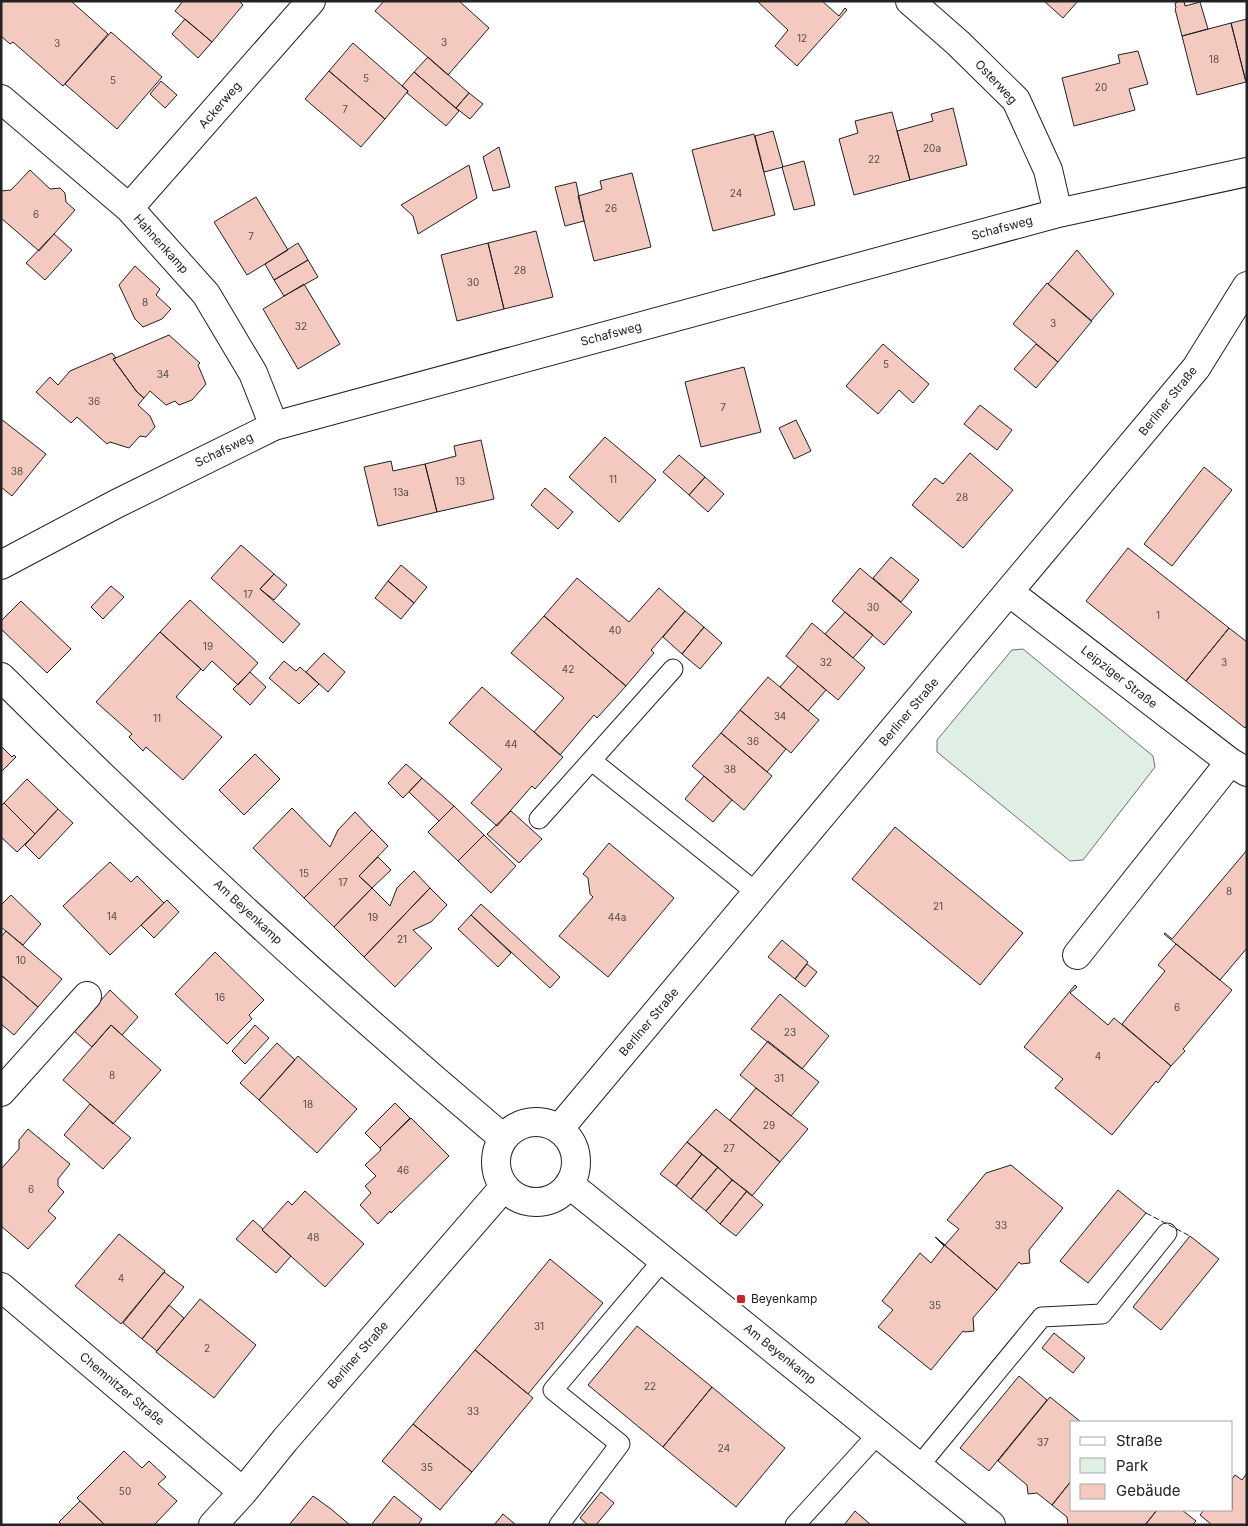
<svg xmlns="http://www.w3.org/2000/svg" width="1248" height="1526" viewBox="0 0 1248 1526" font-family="Inter,sans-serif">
	<rect width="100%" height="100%" fill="#fff"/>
	<path fill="#e0efe3" stroke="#6f6f6f" d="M1023,649L1153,756L1155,767L1083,860L1070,861L937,752V740L1012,650Z"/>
	<path fill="#f3c9c0" stroke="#222" d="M1,1H71L108,34L63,86L13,42L10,44L1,36Z
		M183,1H239L243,5L212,42L175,11Z
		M384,1H459L489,28L448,75L375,11Z
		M757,1H822L839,16L845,8L847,10L797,66L775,46L788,30Z
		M1044,1H1078L1063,18Z
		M1180,1H1184L1185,6L1200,2L1208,29L1182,36L1175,9L1176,8L1175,3Z
		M185,19L212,42L198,58L172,34Z
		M1247,19V81L1246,82L1231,23Z
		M1231,23L1246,82L1197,95L1182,36Z
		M111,32L162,77L117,129L65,84Z
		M353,43L408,91L385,119L329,71Z
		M1138,51L1148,84L1129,89L1135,110L1074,126L1062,78L1120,63L1118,55Z
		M428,57L469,93L456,108L414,72Z
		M329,71L385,119L361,147L305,99Z
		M414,72L459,111L446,126L407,93L408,91L402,86Z
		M161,81L177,95L165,108L150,94Z
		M469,93L483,104L470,119L456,108Z
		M953,108L967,165L910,180L897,131L933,121L931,114Z
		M892,112L910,180L854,195L839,139L858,133L855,121Z
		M773,131L783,167L764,172L755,136Z
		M754,134L775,215L713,231L692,150Z
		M499,147L510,187L493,191L483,157Z
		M804,161L815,205L794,210L782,167Z
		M469,165L477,198L418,234L413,216L401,205Z
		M30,170L50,189L60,188L65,193L66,202L75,210L39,251L1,218V191L11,190Z
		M632,173L651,247L594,261L578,196L602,189L600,181Z
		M576,182L584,221L565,226L555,187Z
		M256,197L288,250L247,275L214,222Z
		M536,231L553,297L504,309L488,243Z
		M54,234L72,250L45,280L26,263Z
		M298,243L308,260L274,280L265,264Z
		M488,243L504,309L457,321L441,255Z
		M1077,250L1114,294L1091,321L1048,284Z
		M308,260L318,277L284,296L274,280Z
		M135,266L160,289L156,295L171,309L162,319L143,327L135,319L119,285Z
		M1047,283L1092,321L1058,362L1013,324Z
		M304,284L340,344L298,369L263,309Z
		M169,335L200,363L198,365L206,384L192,400L179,405L175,401L166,405L150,391L144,398L137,392L113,359Z
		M883,344L929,384L913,403L899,390L878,414L846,386Z
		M1036,344L1058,362L1036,388L1014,369Z
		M112,353L116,358L113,359L137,392L144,398L138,405L150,416L155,427L146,437L140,436L129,448L110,442L107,444L77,417L71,423L36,392L50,377L58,385L70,371Z
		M744,367L761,432L701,447L685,382Z
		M980,405L1012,430L997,450L964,424Z
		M1,419L46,454L12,496L1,487Z
		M796,420L811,451L794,459L779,428Z
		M605,437L656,480L619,522L569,477Z
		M481,440L494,499L437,512L425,464L456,456L454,446Z
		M970,453L1013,490L963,548L912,505L935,478L943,484Z
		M679,455L705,477L689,495L663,472Z
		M391,461L393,471L425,464L437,512L378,526L364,467Z
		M1204,467L1232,490L1172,566L1144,544Z
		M705,477L724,494L708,512L689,495Z
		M545,488L573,512L558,529L531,505Z
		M241,545L274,574L260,589L300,624L283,643L211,578Z
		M1128,548L1229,628L1186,681L1086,601Z
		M891,557L919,580L901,602L873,578Z
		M401,565L427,587L414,603L388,581Z
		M860,568L912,612L884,645L832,601Z
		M274,574L287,585L274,600L260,589Z
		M577,578L629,622L659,588L685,611L651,650L654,653L626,686L544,616Z
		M388,581L414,603L401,619L375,598Z
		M111,586L124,597L103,619L91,607Z
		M190,600L258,663L238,685L212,661L203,671L160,632Z
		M21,601L71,649L47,673L1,629V621Z
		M685,611L704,627L682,654L663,637Z
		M845,612L873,635L853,658L825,634Z
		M544,616L626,686L597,718L594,715L560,755L534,732L564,698L511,653Z
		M812,623L865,668L838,700L786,656Z
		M704,627L722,643L700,669L682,654Z
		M1229,628L1247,642V725L1245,728L1186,681Z
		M160,632L201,669L176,697L222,737L183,780L146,747L143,751L129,737L132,734L96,702Z
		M324,653L345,672L328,692L306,672Z
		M284,661L296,671L300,667L319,684L299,704L269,678Z
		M798,666L826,690L808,711L780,687Z
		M250,672L266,687L250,705L233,689Z
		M768,677L819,720L791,753L740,710Z
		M482,687L563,757L535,789L532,786L497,826L471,803L502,769L449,723Z
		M740,710L786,749L767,772L721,733Z
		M721,733L772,776L744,810L692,766Z
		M1,746L12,757L14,755L16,757L1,772Z
		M255,754L280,779L244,815L219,790Z
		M406,764L422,778L403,798L388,783Z
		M704,776L732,800L713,822L685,799Z
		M422,778L454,806L439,821L409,792Z
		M27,779L58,809L35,834L4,803Z
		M4,803L35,834L17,852L1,837V806Z
		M454,806L484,835L458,861L428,832Z
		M292,808L330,847L338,830L355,812L372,830L304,898L253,848Z
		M58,809L73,823L39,859L25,845Z
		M511,811L542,839L519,863L487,834Z
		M895,827L1023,933L980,985L852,879Z
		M372,830L388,846L359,876L372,888L334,927L304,898Z
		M484,835L516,866L491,893L458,861Z
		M609,843L674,898L608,977L559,936L593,897L590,894L588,878L583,874Z
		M1247,850V948L1220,980L1164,934L1165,933L1172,939Z
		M378,857L391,870L372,888L359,876Z
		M110,862L131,882L137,876L164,903L110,955L63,906Z
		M414,871L430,888L364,957L334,927L372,888L390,906L397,888Z
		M430,888L447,905L431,922L413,930L432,948L395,987L364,957Z
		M11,895L41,924L23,945L1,927V905Z
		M167,900L179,912L154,938L141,925Z
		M481,904L560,977L550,988L471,915Z
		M471,915L511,953L498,967L458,929Z
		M6,931L62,979L38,1007L1,975V937Z
		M782,940L808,962L795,979L768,957Z
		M1176,944L1232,990L1183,1049L1185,1051L1171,1066L1122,1024L1165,971L1158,965Z
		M215,952L264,1000L249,1015L252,1019L227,1044L175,994Z
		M807,964L817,972L805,987L795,979Z
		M1,975L38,1007L14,1035L1,1024Z
		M1075,985L1077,987L1070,993L1108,1025L1114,1018L1171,1066L1158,1083L1156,1081L1112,1135L1055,1088L1063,1079L1024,1047Z
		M110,990L138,1017L122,1035L111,1025L92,1047L74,1031Z
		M780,994L829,1036L802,1069L751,1029Z
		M111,1025L161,1070L113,1124L63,1080Z
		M255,1025L269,1038L245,1064L232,1051Z
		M768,1041L819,1082L791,1116L740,1075Z
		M277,1043L295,1060L259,1100L240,1083Z
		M298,1056L357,1109L317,1153L259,1100Z
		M756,1088L808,1129L780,1162L730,1120Z
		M395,1103L410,1118L380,1148L365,1133Z
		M90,1104L131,1138L103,1169L64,1135Z
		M716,1109L780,1162L752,1196L687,1142Z
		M411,1118L449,1156L391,1213L390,1211L378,1224L360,1205L371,1193L365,1186L376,1176L365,1165L381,1150L380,1148Z
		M28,1129L70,1164L58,1179V1186L64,1192L48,1211L56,1218L28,1249L1,1226V1169L19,1149V1140Z
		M687,1142L702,1154L676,1186L660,1174Z
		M702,1154L718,1167L691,1199L676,1186Z
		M1011,1165L1063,1208L1029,1250L1030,1263L1021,1264L1019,1262L997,1290L935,1237L945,1245L959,1229L947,1220L986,1173Z
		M718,1167L732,1180L706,1211L691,1199Z
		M732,1180L747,1191L720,1224L706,1211Z
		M1118,1190L1146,1213L1088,1283L1060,1261Z
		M305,1191L364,1244L325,1287L262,1230L288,1201L292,1205Z
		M747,1191L763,1205L736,1236L720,1224Z
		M253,1220L263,1229L262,1230L291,1256L276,1273L236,1239Z
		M119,1234L165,1271L121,1324L75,1286Z
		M1190,1236L1219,1259L1161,1330L1133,1307Z
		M935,1237L997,1290L973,1318L974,1331L965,1332L963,1331L931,1370L878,1327L893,1310L882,1301L920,1253L931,1263L944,1246Z
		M550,1259L603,1303L528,1394L475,1350Z
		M164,1272L184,1287L142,1339L123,1323Z
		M200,1299L256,1345L214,1398L156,1352Z
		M169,1305L184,1318L157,1351L142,1339Z
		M637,1326L712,1387L663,1447L588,1385Z
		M1054,1333L1085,1358L1073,1373L1042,1348Z
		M475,1350L533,1398L472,1472L413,1424Z
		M1019,1376L1047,1400L989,1471L960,1448Z
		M712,1387L785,1448L736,1507L663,1447Z
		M1050,1397L1081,1422H1072V1480L1052,1505L1037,1493L1028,1494L1027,1485L998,1461Z
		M413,1424L472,1472L440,1510L382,1461Z
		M124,1451L142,1468L149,1461L166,1477L158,1484L177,1501L154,1525H105L77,1498Z
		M1247,1473V1525H1212L1200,1515L1204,1510H1232V1479L1235,1475L1242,1480Z
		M1072,1480V1510H1157L1145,1525H1068L1067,1517L1052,1505Z
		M601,1492L614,1503L596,1525H588L580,1518Z
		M313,1496L331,1509L350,1525H289Z
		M394,1496L422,1519L418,1525H371Z
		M80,1501L105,1525H62L59,1522Z
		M1157,1510H1182L1196,1521L1192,1525H1145Z
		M855,1511L871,1525H844Z
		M503,1514L516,1525H494Z"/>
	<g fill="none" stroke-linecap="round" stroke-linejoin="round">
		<g stroke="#222" stroke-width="21">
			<path id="service" d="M592,761L757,893
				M539,819L673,669
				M919,1466L1042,1317L1102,1314L1167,1233
				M559,1525L620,1444L553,1390L663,1260
				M795,1525L878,1434"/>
		</g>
		<g stroke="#222" stroke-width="30">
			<path id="minor" d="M910,1L958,43L1016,100L1048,170L1058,213
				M1,99L129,208L206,294L253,373L274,426
				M129,208L311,1
				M1,565L116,504L274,426L1058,213L1247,172
				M1009,592L1230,762L1247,772
				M1,677C162,837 330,992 503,1138
				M1077,955L1230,762
				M1,1092L87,996
				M496 1162a40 40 0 1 1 80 0a40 40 0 1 1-80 0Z
				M559,1129L1196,368L1247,286
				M569,1184L991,1525
				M1,1287L243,1492
				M213,1525L243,1492L285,1440L504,1187"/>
		</g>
		<use href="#service" stroke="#fff" stroke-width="19"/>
		<use href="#minor" stroke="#fff" stroke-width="28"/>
		<path stroke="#222" stroke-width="1" stroke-dasharray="6 2.5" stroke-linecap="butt" d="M1146,1213L1190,1236"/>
	</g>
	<rect fill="#c62828" stroke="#fff" stroke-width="2" x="736" y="1294" width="10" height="10" rx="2.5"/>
	<g text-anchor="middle" stroke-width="4" stroke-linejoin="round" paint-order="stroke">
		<g font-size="10" fill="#564c4a">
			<text x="802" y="42">12</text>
			<text x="444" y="46">3</text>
			<text x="57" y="47">3</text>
			<text x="1214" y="63">18</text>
			<text x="366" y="82">5</text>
			<text x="113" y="84">5</text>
			<text x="1101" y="91">20</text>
			<text x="345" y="113">7</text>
			<text x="932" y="152">20a</text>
			<text x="874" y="163">22</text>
			<text x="736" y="197">24</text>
			<text x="611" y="212">26</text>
			<text x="36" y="218">6</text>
			<text x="251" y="240">7</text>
			<text x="520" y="274">28</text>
			<text x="473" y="286">30</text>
			<text x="145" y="306">8</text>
			<text x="1053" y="327">3</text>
			<text x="301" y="330">32</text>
			<text x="886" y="368">5</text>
			<text x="163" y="378">34</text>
			<text x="94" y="405">36</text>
			<text x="723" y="411">7</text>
			<text x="17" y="475">38</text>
			<text x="613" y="483">11</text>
			<text x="460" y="485">13</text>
			<text x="401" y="496">13a</text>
			<text x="962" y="501">28</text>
			<text x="248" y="598">17</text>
			<text x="873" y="611">30</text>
			<text x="1158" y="619">1</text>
			<text x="615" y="634">40</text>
			<text x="208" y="650">19</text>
			<text x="826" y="666">32</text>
			<text x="1224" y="666">3</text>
			<text x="568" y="673">42</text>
			<text x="780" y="720">34</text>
			<text x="157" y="722">11</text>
			<text x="753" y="745">36</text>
			<text x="511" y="748">44</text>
			<text x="730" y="773">38</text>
			<text x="304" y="877">15</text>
			<text x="343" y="886">17</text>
			<text x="1229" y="895">8</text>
			<text x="938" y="910">21</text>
			<text x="112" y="920">14</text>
			<text x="373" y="921">19</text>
			<text x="617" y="921">44a</text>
			<text x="402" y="943">21</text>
			<text x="21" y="964">10</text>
			<text x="220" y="1001">16</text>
			<text x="1177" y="1011">6</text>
			<text x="790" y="1036">23</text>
			<text x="1098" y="1060">4</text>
			<text x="112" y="1079">8</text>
			<text x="779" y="1082">31</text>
			<text x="308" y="1108">18</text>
			<text x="769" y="1129">29</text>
			<text x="729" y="1152">27</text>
			<text x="403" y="1174">46</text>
			<text x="31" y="1193">6</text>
			<text x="1001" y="1229">33</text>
			<text x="313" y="1241">48</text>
			<text x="121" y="1282">4</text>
			<text x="935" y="1309">35</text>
			<text x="539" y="1330">31</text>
			<text x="207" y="1352">2</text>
			<text x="650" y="1390">22</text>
			<text x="473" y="1415">33</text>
			<text x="1043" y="1446">37</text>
			<text x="724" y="1452">24</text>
			<text x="427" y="1471">35</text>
			<text x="125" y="1495">50</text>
		</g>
		<g font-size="12" fill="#222" stroke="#fff">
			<text transform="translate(996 82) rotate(47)" y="4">Osterweg</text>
			<text transform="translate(220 105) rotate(-49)" y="4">Ackerweg</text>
			<text transform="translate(1002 228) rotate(-15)" y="4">Schafsweg</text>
			<text transform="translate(161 244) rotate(48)" y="4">Hahnenkamp</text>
			<text transform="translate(611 334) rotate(-15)" y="4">Schafsweg</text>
			<text transform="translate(1168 401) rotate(-51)" y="4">Berliner Straße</text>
			<text transform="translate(224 450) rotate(-26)" y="4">Schafsweg</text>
			<text transform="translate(1119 677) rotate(38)" y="4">Leipziger Straße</text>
			<text transform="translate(909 712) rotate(-50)" y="4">Berliner Straße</text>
			<text transform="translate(248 912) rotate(43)" y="4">Am Beyenkamp</text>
			<text transform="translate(649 1022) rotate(-50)" y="4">Berliner Straße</text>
			<text transform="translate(780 1354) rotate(39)" y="4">Am Beyenkamp</text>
			<text transform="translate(358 1355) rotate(-49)" y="4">Berliner Straße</text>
			<text transform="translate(122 1389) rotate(40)" y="4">Chemnitzer Straße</text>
		</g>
		<g font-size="12" fill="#222" stroke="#fff" text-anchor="start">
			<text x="751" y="1303">Beyenkamp</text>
		</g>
	</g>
	<rect width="1248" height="1526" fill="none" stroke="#222222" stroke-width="5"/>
	<rect x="1070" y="1421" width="162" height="90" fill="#ffffff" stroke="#a7a7a7"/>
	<rect x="1080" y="1437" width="25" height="8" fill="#ffffff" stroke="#a7a7a7"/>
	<text x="1116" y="1446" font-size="15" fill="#222222">Straße</text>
	<rect x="1080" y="1458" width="25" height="15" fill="#e0efe3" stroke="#a7a7a7"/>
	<text x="1116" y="1471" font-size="15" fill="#222222">Park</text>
	<rect x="1080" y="1484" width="25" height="15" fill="#f3c9c0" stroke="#a7a7a7"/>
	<text x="1116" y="1496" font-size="15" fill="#222222">Gebäude</text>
</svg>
